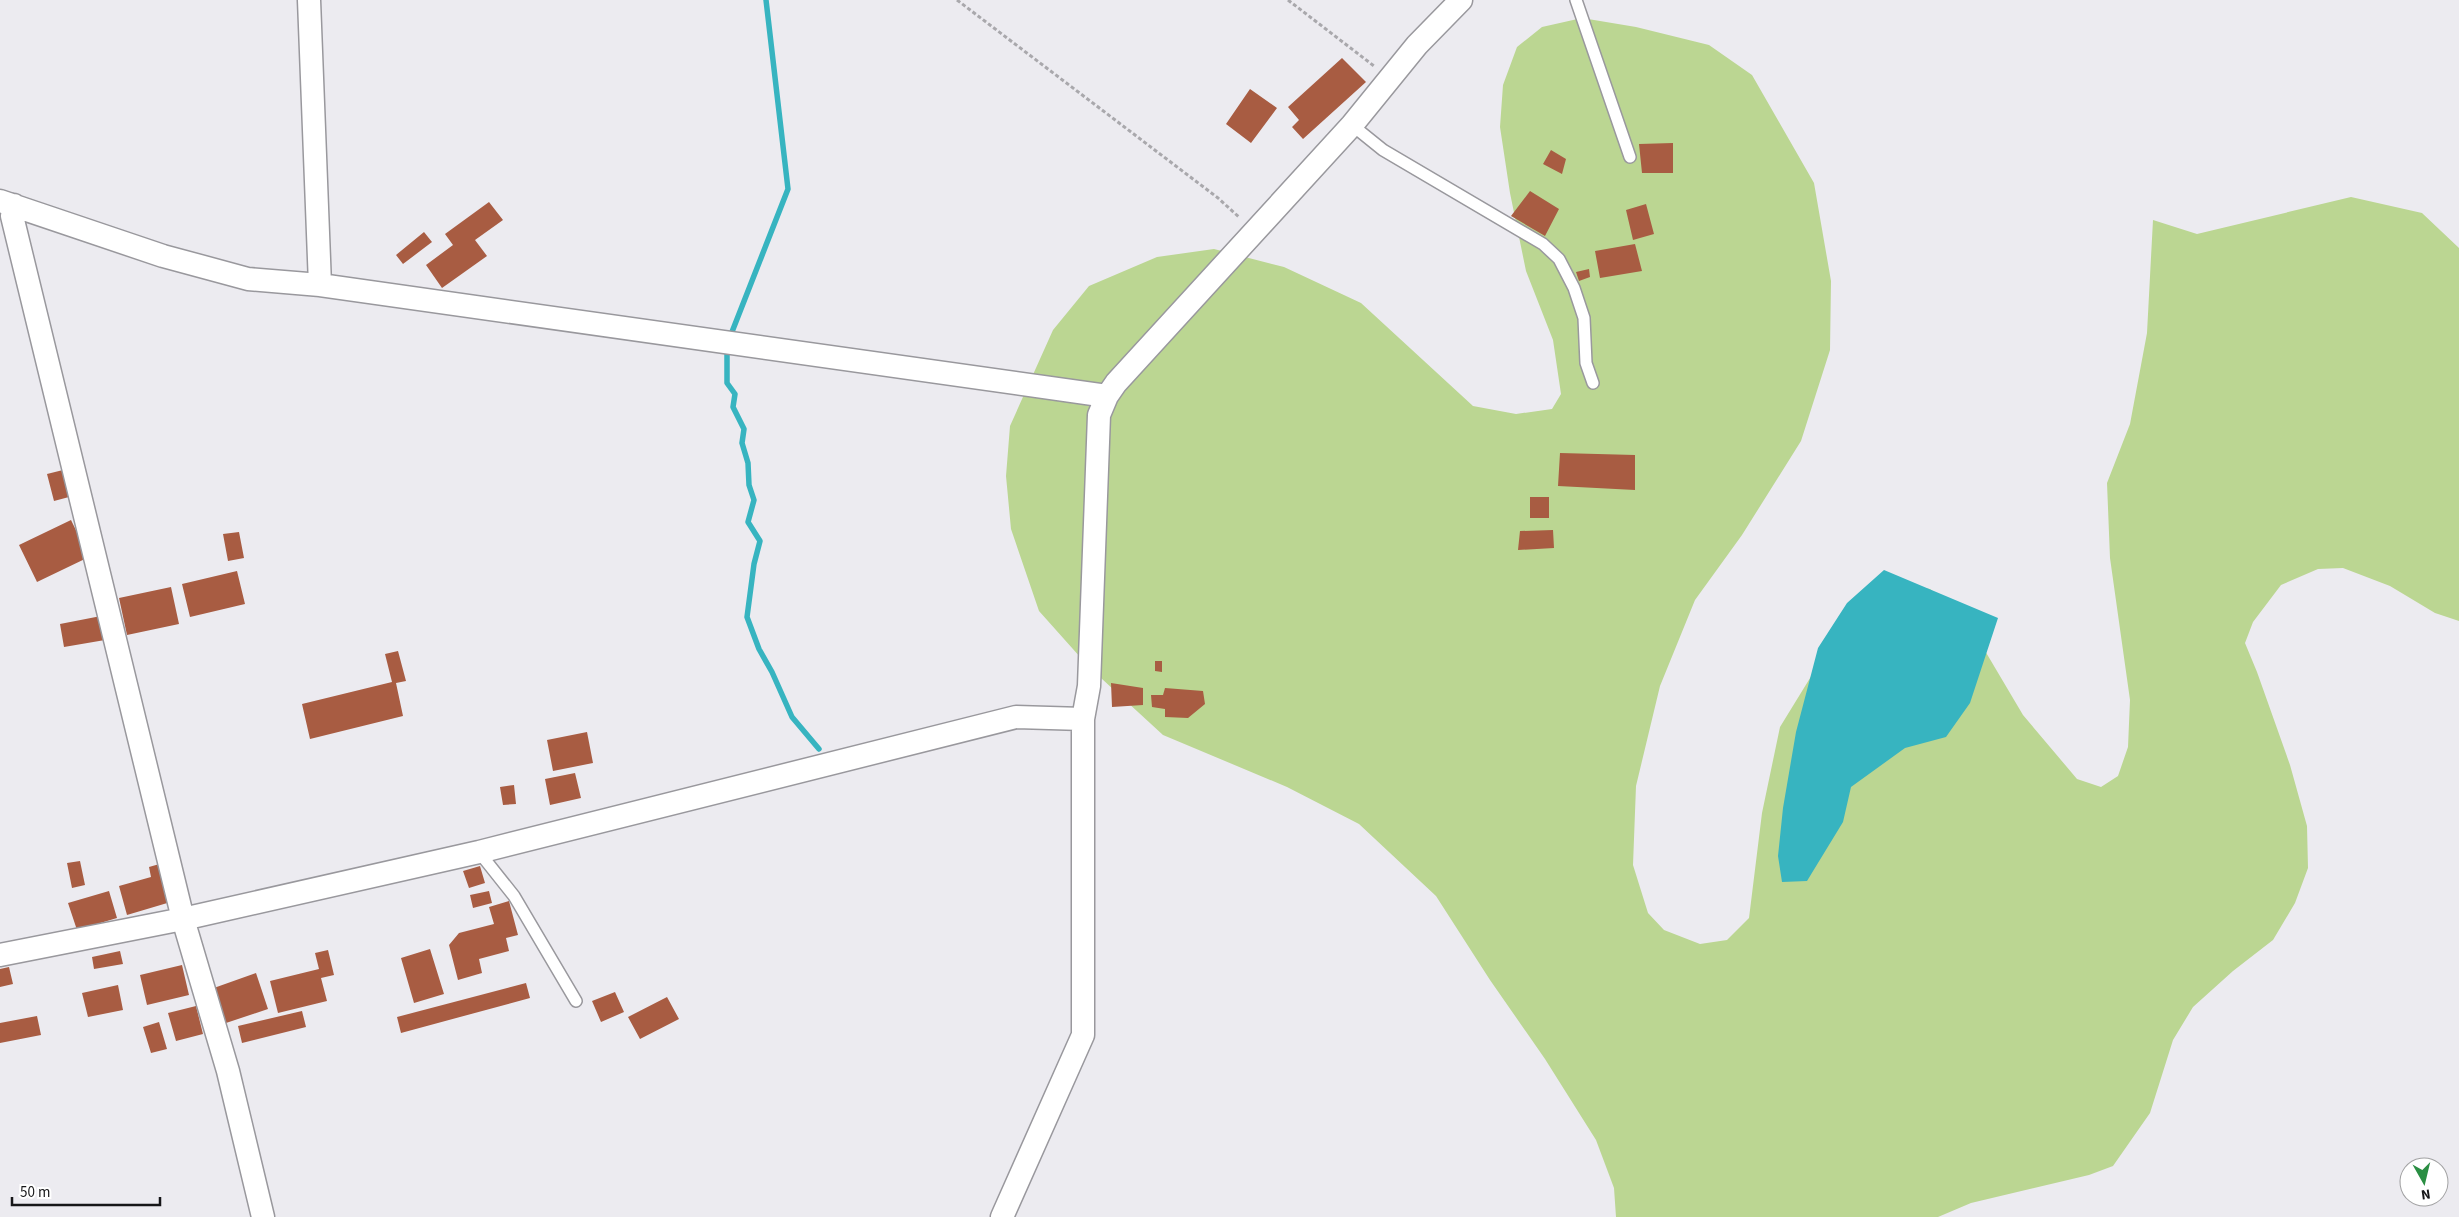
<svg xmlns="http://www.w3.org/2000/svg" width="2459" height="1217" viewBox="0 0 2459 1217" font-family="'Source Sans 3',sans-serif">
	<rect width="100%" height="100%" fill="#ecebf0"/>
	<path fill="#bbd692" d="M1582,18L1636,27L1709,45L1752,75L1814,183L1831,281L1830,350L1801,441L1742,535L1695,600L1660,686L1636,786L1633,865L1648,913L1664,930L1700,944L1727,940L1749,918L1762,813L1780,727L1834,639L1905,584L1930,589L1965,617L2023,715L2077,779L2101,787L2118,776L2128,747L2130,700L2110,558L2107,483L2130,424L2147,333L2153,220L2197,234L2351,197L2422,213L2459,248V621L2435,613L2390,586L2343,568L2318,569L2281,585L2253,622L2245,643L2257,672L2290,765L2307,826L2308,868L2295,903L2273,940L2233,971L2193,1007L2173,1040L2150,1113L2113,1166L2089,1175L1971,1203L1938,1217H1616L1614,1188L1596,1140L1545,1059L1490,980L1436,896L1359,824L1287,787L1163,735L1089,667L1039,611L1011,529L1006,476L1010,426L1053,330L1089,286L1157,257L1214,249L1284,267L1361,303L1473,406L1516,414L1552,409L1561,394L1553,340L1526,271L1510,193L1500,127L1503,85L1517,47L1542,27Z"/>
	<path fill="#37b4c0" d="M1884,570L1998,618L1970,703L1946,737L1905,748L1851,787L1843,822L1807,881L1782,882L1778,856L1783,808L1796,732L1818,648L1847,603Z"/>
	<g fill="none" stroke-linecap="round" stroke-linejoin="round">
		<path stroke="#37b4c0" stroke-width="5.5" d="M730,337L788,189L766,0
			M727,346V383L735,394L733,407L744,429L742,443L748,463L749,485L754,500L748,522L760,541L754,564L747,617L759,649L772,672L792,717L819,749"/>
	</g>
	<path fill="#a85c42" d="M1342,58L1366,82L1303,139L1292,127L1299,120L1288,107Z
		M1250,89L1277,108L1251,143L1226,124Z
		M1673,143V173H1642L1639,144Z
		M1551,150L1566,159L1562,174L1543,164Z
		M1530,191L1559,209L1545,236L1511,216Z
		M489,202L503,220L475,240L487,256L442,288L426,265L453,245L445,234Z
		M1646,204L1654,234L1633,240L1626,210Z
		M424,232L432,242L403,264L396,255Z
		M1635,244L1642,271L1600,278L1595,251Z
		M1589,269L1590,277L1579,281L1576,272Z
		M1560,453L1635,455V490L1558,486Z
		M63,470L69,497L54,501L47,474Z
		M1530,497H1549V518H1530Z
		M71,520L89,557L37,582L19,545Z
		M1553,530L1554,548L1518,550L1520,531Z
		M239,532L244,558L228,561L223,534Z
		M237,571L245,604L190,617L182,584Z
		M171,587L179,624L127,635L119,598Z
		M101,616L105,640L64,647L60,624Z
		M398,651L406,681L396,683L403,716L310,739L302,704L392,682L385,654Z
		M1155,661H1162V672L1155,671Z
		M1111,683L1143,688V705L1112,707Z
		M1165,688L1203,691L1205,704L1188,718L1165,717V709L1152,707L1151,695H1163Z
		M587,732L593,763L553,771L547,740Z
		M575,773L581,798L550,805L545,779Z
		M514,785L516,804L503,805L500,787Z
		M80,861L85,885L72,888L67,863Z
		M163,863L174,901L127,915L119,886L151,877L149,867Z
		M480,866L485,883L469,888L463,871Z
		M109,891L117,918L77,930L68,903Z
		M489,891L492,903L473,908L470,895Z
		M509,901L518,935L506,938L509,951L479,959L482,973L458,980L449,945L459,933L494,924L489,907Z
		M430,949L444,994L414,1003L401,958Z
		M328,950L334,975L321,978L327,1001L278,1013L270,981L319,969L315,953Z
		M120,951L123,964L94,969L92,957Z
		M182,965L189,995L147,1005L140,975Z
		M9,967L13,984L0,987V969Z
		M256,973L268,1009L223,1024L211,989Z
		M526,983L530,998L401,1033L397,1017Z
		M118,985L123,1010L88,1017L82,993Z
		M615,992L624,1012L601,1022L592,1001Z
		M667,997L679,1019L640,1039L628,1017Z
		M196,1006L203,1034L176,1041L168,1013Z
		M302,1011L306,1027L242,1043L238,1026Z
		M37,1016L41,1035L0,1043V1023Z
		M159,1022L167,1049L151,1053L143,1027Z"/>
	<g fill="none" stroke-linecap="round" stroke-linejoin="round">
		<g stroke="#99989d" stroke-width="14">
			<path id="lane" d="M1576,0L1630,157
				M1352,125L1383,150L1543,244L1559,259L1574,288L1584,318L1586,363L1593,383
				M479,852L514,896L576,1001"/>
		</g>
		<g stroke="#99989d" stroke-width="25">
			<path id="street" d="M309,0L320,285
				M0,201L163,256L248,279L320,285L1107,396
				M14,205L12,216L183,919L228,1071L263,1217
				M0,955L183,919L479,852L1016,717L1083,719
				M1002,1217L1083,1035V719L1089,686L1099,415L1107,396L1116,383L1352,125L1417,45L1461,0"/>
		</g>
		<path stroke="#a9a8ac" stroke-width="3" stroke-dasharray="4 2.5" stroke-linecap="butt" d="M957,0L1218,198L1240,218
			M1288,0L1374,66"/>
		<use href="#lane" stroke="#fff" stroke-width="11"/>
		<use href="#street" stroke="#fff" stroke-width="22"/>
	</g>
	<g transform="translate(2424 1182) rotate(172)"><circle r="24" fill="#ffffff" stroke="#a2a2a3"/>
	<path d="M0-4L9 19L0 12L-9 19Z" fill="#2a8e43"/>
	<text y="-8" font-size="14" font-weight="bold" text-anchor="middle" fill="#161618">N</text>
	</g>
	<path d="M12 1197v8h148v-8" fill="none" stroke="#161618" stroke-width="2.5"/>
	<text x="20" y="1197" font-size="15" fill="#161618" stroke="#ffffff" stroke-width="4" paint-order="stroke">50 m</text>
</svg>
